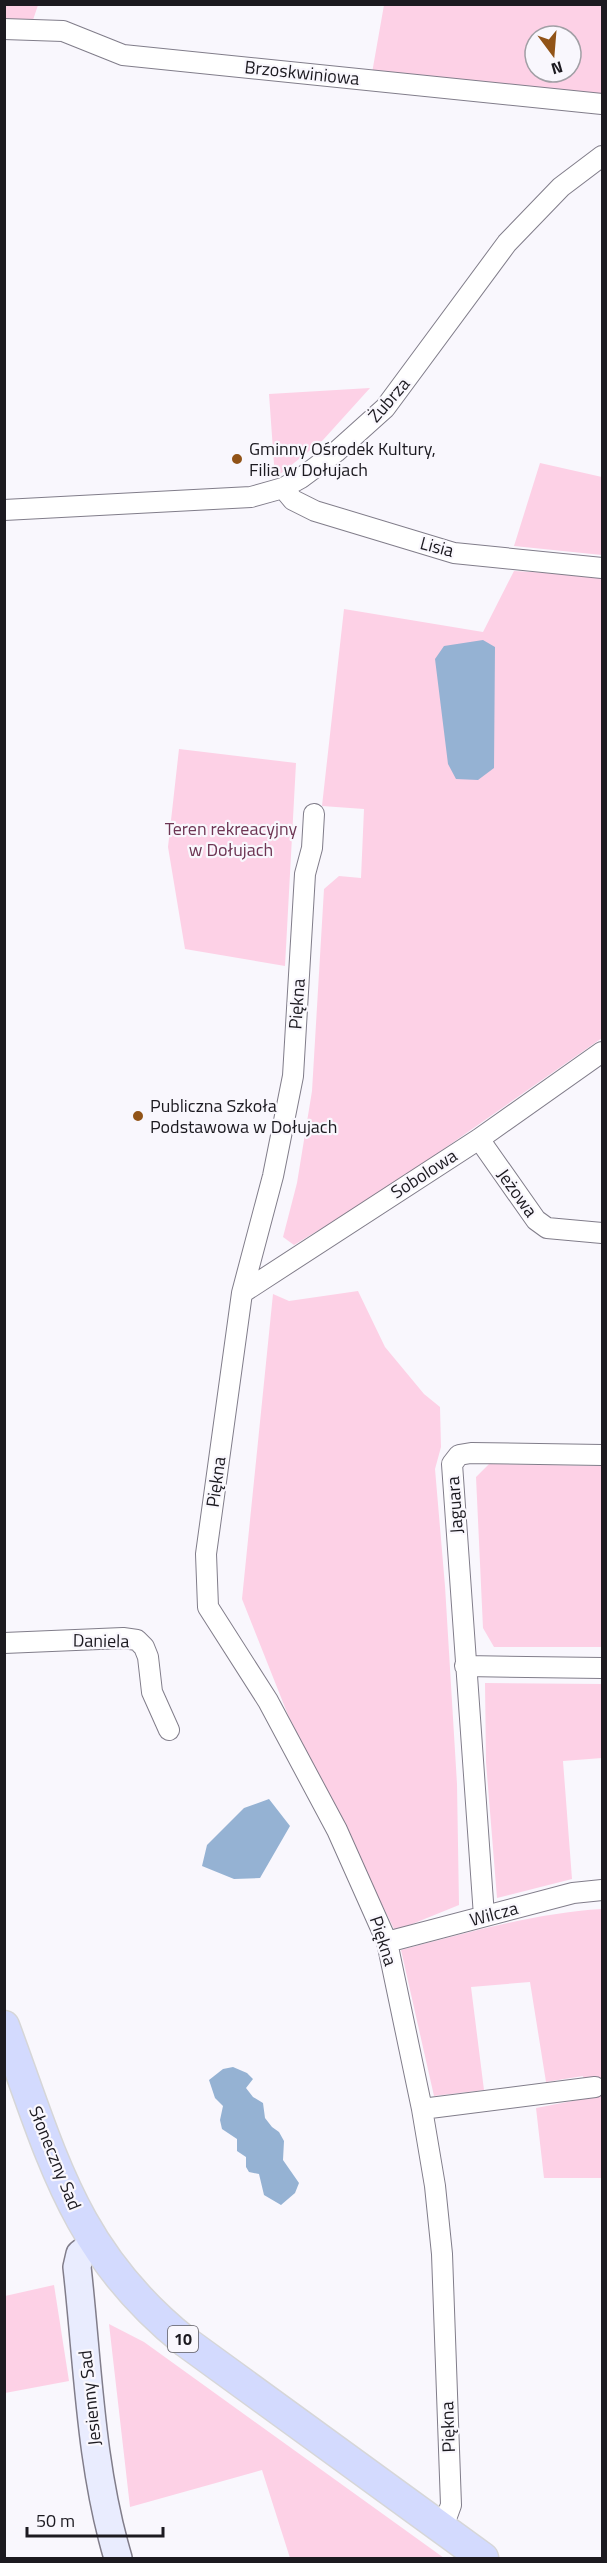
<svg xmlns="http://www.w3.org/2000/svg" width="607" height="2563" viewBox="0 0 607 2563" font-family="'Titillium Web',sans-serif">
	<rect width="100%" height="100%" fill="#f9f7fd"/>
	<path fill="#fdd1e6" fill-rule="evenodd" d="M4,5H38L32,23L5,21Z
		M384,5H602V97L372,73ZM535,36H571V72H535Z
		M370,388L323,440L275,478L269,394Z
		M540,463L602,477V555L514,546Z
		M514,571L602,576V1038L385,1190L294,1245L283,1237L297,1183L312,1091L324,889L339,876L361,878L364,809L322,806L344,609L483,632Z
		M179,749L296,763L285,966L185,949L168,847Z
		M358,1291L385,1347L424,1394L440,1407L441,1447L435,1469L445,1586L457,1784L459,1905L395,1931L288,1715L242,1599L273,1294L289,1301Z
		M489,1464L602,1466V1647H494L483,1628L476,1477Z
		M485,1683L602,1684V1758L563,1761L572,1879L497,1898L486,1762Z
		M602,1909V2178H544L536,2108L588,2098L583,2076L546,2082L530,1982L471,1987L484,2090L434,2096L401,1950C467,1933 534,1913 602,1909Z
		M54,2285L69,2381L5,2393V2296Z
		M109,2324L144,2342L444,2558H290L262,2470L130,2507Z"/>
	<path fill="#95b2d3" d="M483,640L495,647L494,768L478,780L456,779L448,764L435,659L444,646Z
		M269,1799L290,1826L260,1878L234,1879L202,1866L207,1845L244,1808Z
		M233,2067L247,2073L253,2079L246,2088L253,2097L263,2103L265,2118L272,2127L279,2132L284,2141L283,2160L299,2183L295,2193L281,2205L264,2195L259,2174L249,2172L246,2167V2157L237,2151V2139L222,2129L220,2120L223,2106L215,2098L209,2080L223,2069Z"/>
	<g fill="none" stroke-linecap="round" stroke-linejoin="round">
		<g stroke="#817d8a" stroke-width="22">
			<path id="street" d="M4,29L63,31L123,55L602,104
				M283,488L293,500L315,511L454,553L602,568
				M4,510L251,497L283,488L301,478L336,452L385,408L507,243L561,187L602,156
				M314,814L312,848L305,874L293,1076L273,1176L242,1293L206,1554L208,1607L268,1701L337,1830L387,1942L422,2109L435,2186L442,2254L451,2505L447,2516L439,2526
				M479,1139L536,1220L547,1228L602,1233
				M242,1293L479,1139L602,1052
				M4,1643L123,1638L137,1640L144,1647L148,1657L152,1692L169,1730
				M465,1666L602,1668
				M484,1916L452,1464L459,1455L471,1453L602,1455
				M387,1942L573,1893L602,1890
				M422,2109L595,2087"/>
		</g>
		<g stroke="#817d8a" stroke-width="30">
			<path id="secondary" d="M94,2243L80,2254L77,2267C88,2365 90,2464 118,2558"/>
		</g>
		<g stroke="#d6d6d7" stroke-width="33">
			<path id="primary" d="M4,2026C52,2155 73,2252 186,2342L483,2558"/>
		</g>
		<use href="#street" stroke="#fff" stroke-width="20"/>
		<use href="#secondary" stroke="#e9ecfe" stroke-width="27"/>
		<use href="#primary" stroke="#d3dafe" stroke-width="30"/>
	</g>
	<g fill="#915317" stroke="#f9f7fd" stroke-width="2">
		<circle cx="237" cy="459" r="6"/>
		<circle cx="138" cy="1116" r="6"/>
	</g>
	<g text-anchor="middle" stroke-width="4.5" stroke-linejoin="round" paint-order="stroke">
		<rect fill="#f9f7fd" stroke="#5e5c62" stroke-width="1.5" x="168" y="2326" width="30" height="26" rx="4.5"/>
		<g font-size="16" font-weight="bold" fill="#1c1a20">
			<text x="183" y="2345">10</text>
		</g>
		<g font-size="18" fill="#1c1a20" stroke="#f9f7fd">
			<text transform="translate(302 73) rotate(6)" y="6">Brzoskwiniowa</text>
			<text transform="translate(389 400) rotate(-49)" y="6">Żubrza</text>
			<text transform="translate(437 547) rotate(15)" y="6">Lisia</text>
			<text transform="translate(297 1004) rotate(-86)" y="6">Piękna</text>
			<text transform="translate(424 1174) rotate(-33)" y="6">Sobolowa</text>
			<text transform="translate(517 1193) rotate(54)" y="6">Jeżowa</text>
			<text transform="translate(216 1482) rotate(-82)" y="6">Piękna</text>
			<text transform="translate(455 1505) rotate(-94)" y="6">Jaguara</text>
			<text transform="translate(101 1641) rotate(1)" y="6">Daniela</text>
			<text transform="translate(494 1914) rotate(-15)" y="6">Wilcza</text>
			<text transform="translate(383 1941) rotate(72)" y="6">Piękna</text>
			<text transform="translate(55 2158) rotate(68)" y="6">Słoneczny Sad</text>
			<text transform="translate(90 2398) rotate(-96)" y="6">Jesienny Sad</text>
			<text transform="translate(448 2427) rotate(-92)" y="6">Piękna</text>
		</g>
		<g font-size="18" fill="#1c1a20" stroke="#f9f7fd" text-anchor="start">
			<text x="249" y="455">Gminny Ośrodek Kultury,<tspan x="249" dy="21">Filia w Dołujach</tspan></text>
			<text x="150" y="1112">Publiczna Szkoła<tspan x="150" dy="21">Podstawowa w Dołujach</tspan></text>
		</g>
		<g font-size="18" fill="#6d3553" stroke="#f9f7fd">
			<text x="231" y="835">Teren rekreacyjny<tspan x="231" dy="21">w Dołujach</tspan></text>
		</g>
	</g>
	<rect width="607" height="2563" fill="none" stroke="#1c1a20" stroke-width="12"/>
	<g transform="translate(553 54) rotate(164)"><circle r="28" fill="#f9f7fd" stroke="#a19fa5" stroke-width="1.5"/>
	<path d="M0-4.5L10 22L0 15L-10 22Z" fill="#915317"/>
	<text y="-9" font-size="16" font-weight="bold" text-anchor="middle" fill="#1c1a20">N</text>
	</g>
	<path d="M27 2527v9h136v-9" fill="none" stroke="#1c1a20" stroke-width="3"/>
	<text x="36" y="2527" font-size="18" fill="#1c1a20" stroke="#f9f7fd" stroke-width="4.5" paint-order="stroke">50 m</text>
</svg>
